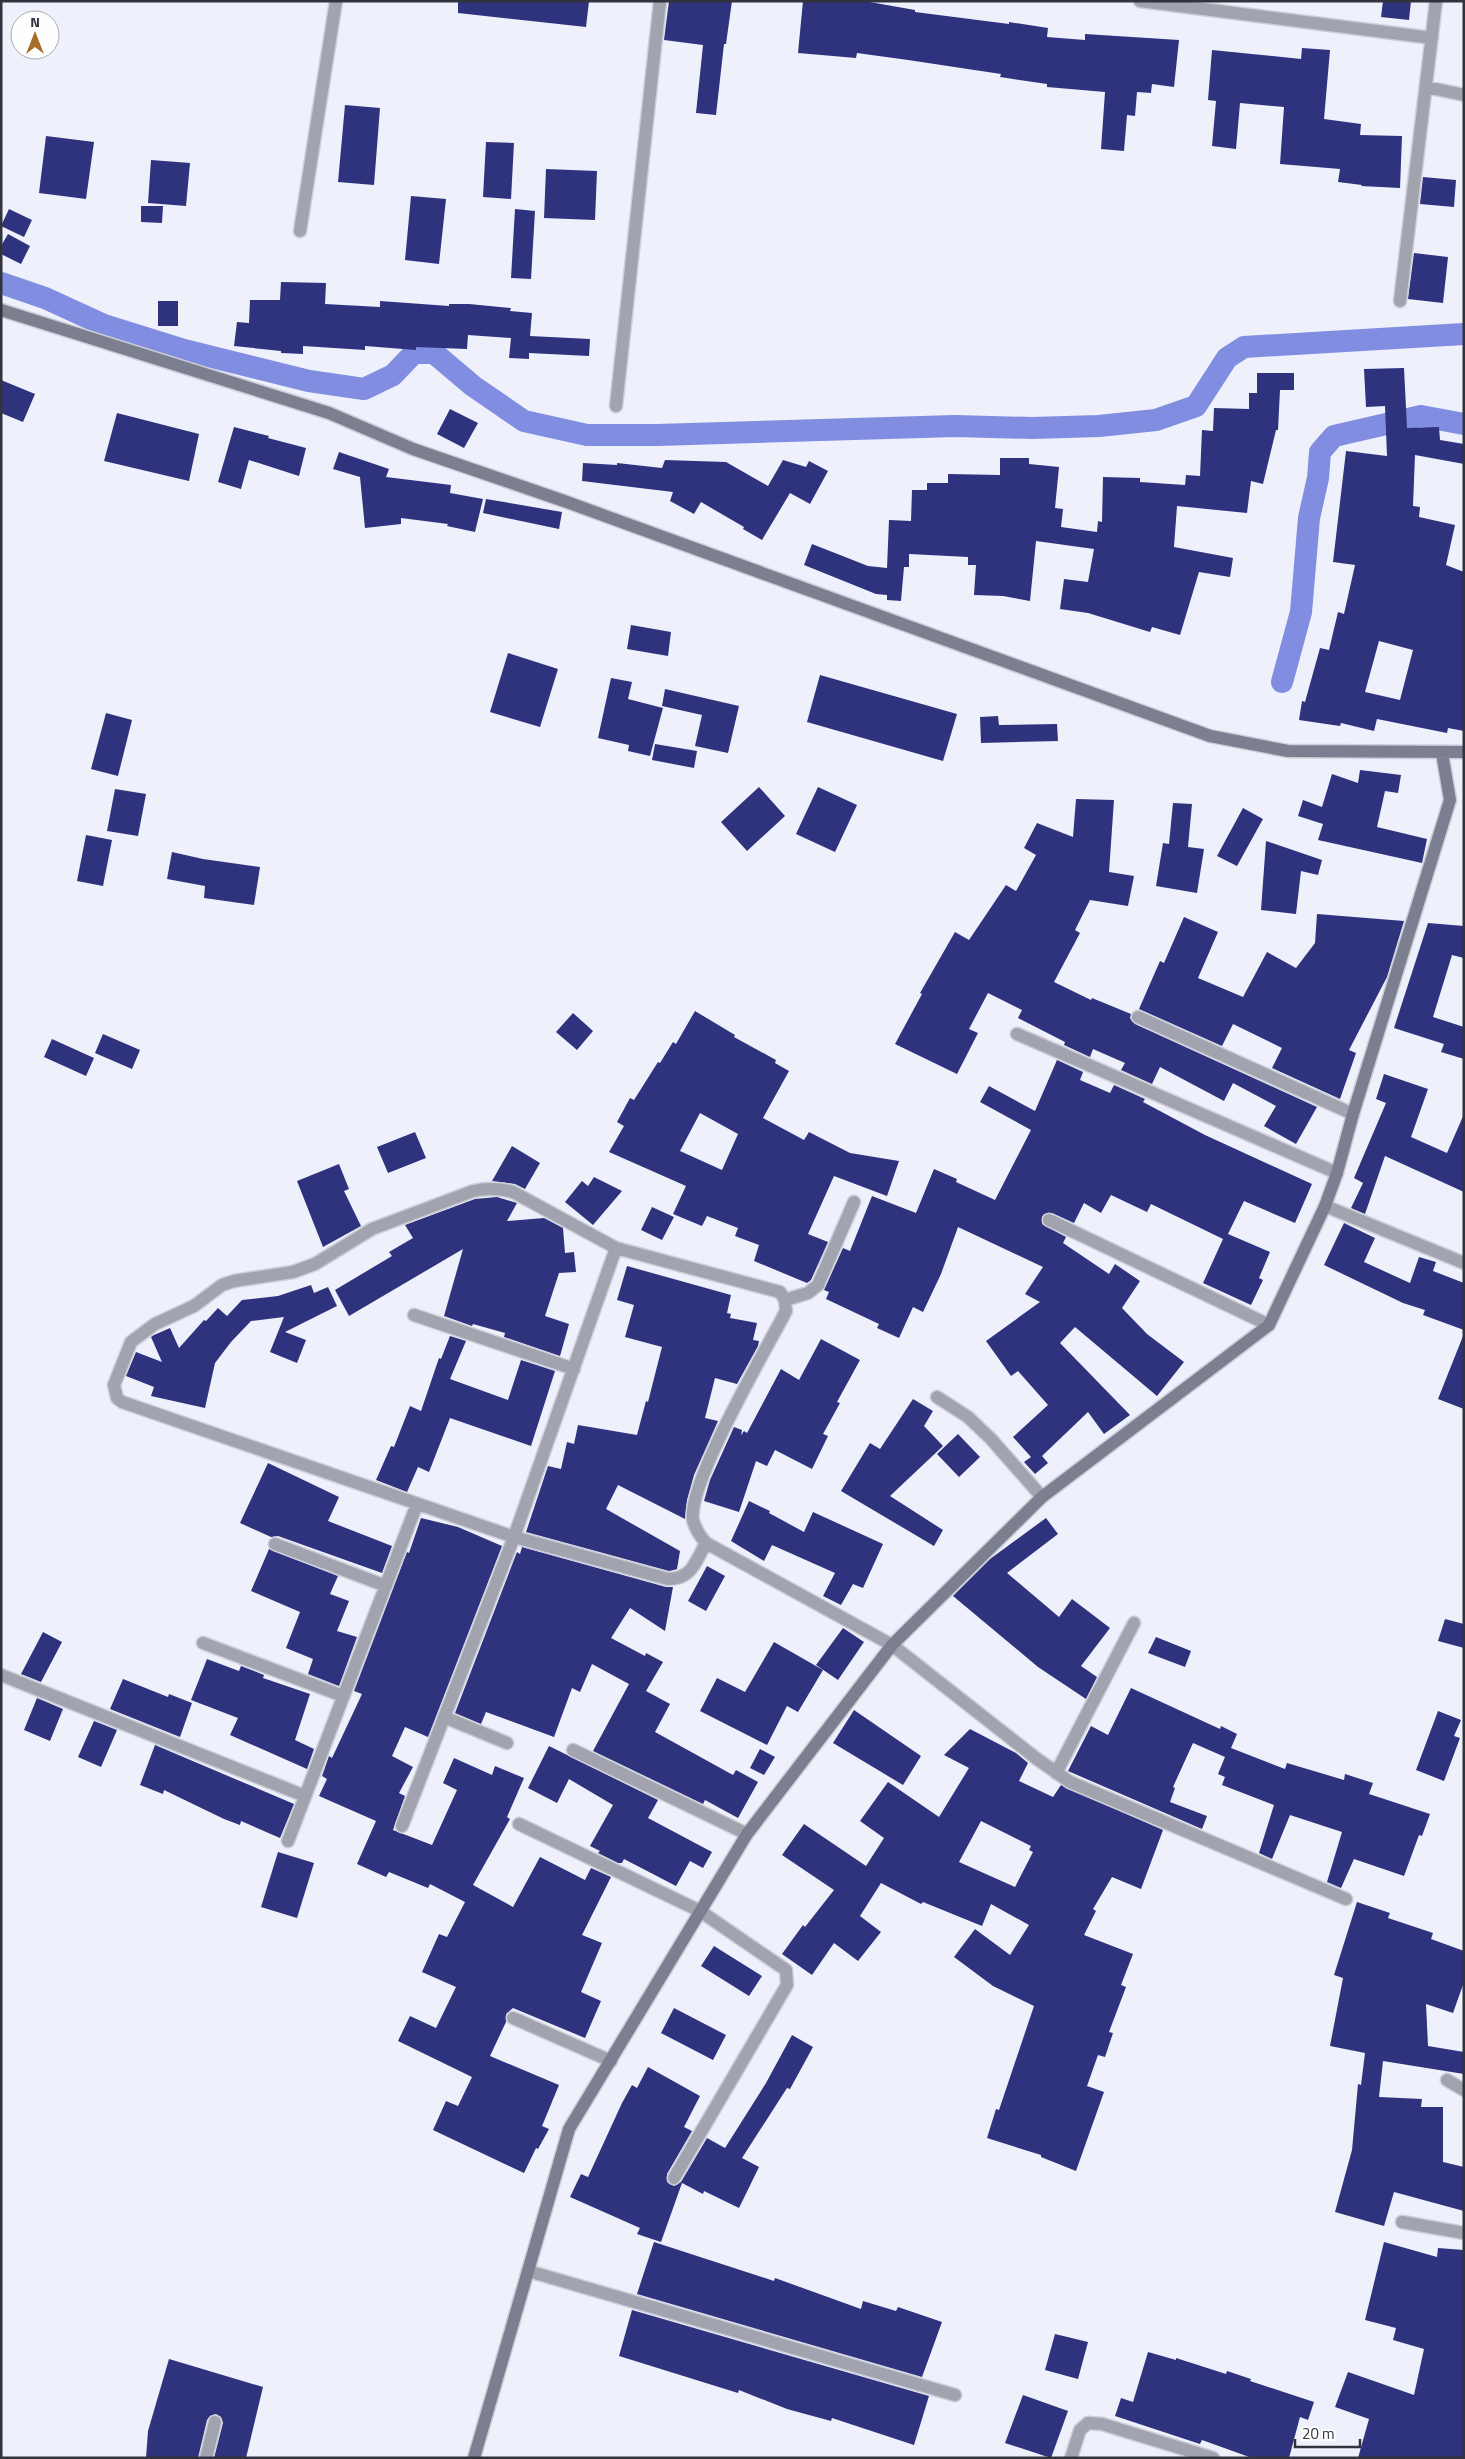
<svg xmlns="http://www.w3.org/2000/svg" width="1465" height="2459" viewBox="0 0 1465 2459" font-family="'Titillium Web',sans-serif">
	<rect width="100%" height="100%" fill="#eef0fb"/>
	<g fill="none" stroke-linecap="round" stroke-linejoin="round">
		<path stroke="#808de1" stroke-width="22" d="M1,283L45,298L104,325L184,350L309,381L364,389L393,375L414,353H434L473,386L524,421L587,435H657L955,426L1032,428L1099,426L1156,420L1196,406L1227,358L1244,347L1464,334
			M1282,682L1301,612L1309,518L1318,478L1320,452L1334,436L1421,416L1464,424"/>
	</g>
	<path fill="#2f337e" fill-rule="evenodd" d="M458,1H589L586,27L458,13Z
		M669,1H732L726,44H724L716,115L696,113L703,45L664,40Z
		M803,1H864L915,10V12L1009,24V22L1048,28L1047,37L1085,40V34L1179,40L1174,87L1152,84L1151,93L1137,92L1135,116L1127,115L1124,151L1101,149L1105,92L1047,87V84L1000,77L1001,74L908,60L857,53L856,58L798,53Z
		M1383,1H1411L1409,20L1381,17Z
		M1302,48L1330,50L1324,119L1361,124L1360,135L1402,136L1400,188L1361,186L1362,185L1338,182L1340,169L1280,164L1284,107L1240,103L1236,149L1212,146L1216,101L1208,100L1212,50L1301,59Z
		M345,105L380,108L374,185L338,182Z
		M46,136L94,142L86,199L39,193Z
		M486,142L514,143L511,199L483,197Z
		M151,160L190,163L186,206L148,203Z
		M546,169L597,171L595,220L544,218Z
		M1423,177L1456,180L1454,207L1420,204Z
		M411,196L446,199L439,264L405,260Z
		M141,206H163L162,223L141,222Z
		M9,209L32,220L24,237L1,226Z
		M515,209L535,211L531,279L511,278Z
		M8,234L30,246L21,264L1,254V246Z
		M1414,253L1448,257L1443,303L1408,299Z
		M281,282L326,283L325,304L380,307V301L449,306V304H469L511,308L510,311L532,313L530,336L590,339L589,356L529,353V359L509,358L511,338L468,335L467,349L416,347V350L365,346V350L303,346V354L281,353V351L234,346L237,322L249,323L250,300H280Z
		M158,301H178V326H158Z
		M1404,368L1407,428L1439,427L1440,440L1464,444V464L1415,455L1413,506L1420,507L1419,517L1455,525L1446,565L1464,572V731L1448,728L1447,733L1377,719L1374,731L1341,723L1340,726L1299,720L1302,701L1305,702L1320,648L1329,650L1338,612L1344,614L1355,565L1333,562L1346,451L1387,456L1385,406L1366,407L1364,369ZM1379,641L1413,650L1400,700L1365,692Z
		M1257,373H1294V390H1280L1278,430H1276L1263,484L1251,481L1247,513L1177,506L1174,547L1233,558L1230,577L1199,572L1180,635L1152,627L1150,632L1088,613L1060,609L1064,579L1088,582L1094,549L1036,541L1030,601L1003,596L974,595L976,565H968V557L909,554V567H904L901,601L887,600V595L876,594L804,565L812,544L868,566L887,568L889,520L911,521L912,490H927V483H948V474L1000,475V458H1029V464L1059,467L1055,508L1063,509L1061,527L1097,532L1098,521L1102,522L1103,477L1140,478V482L1185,485L1186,475L1200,476L1202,430L1213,431L1214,408L1249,409V393H1257Z
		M1,380L35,394L23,422L1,413Z
		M450,409L478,423L464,448L437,434Z
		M117,413L199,434L189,481L104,461Z
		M234,427L269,436L268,438L306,448L299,476L249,460L241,489L218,482Z
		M339,452L389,469L386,477L451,485L450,493L483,499L475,532L447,526L448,524L401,518V524L365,528L360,477L333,469Z
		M665,460L726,462L768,486L783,460L806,467L809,461L828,471L810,504L790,493L762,540L743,529L744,527L701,502L694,514L670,501L673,492L582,481L583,463L617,465V463L662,468Z
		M486,499L562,512L559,529L483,513Z
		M631,625L671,632L668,656L627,649Z
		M508,653L558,669L540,727L490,712Z
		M820,675L957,714L943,761L807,722Z
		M611,678L632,682L628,699L663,708L650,756L628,751L629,745L598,738Z
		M665,689L739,706L728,753L695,746L702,715L662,706Z
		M106,713L132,720L118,776L91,769Z
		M998,716L999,725L1057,724L1058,741L981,743L980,717Z
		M655,744L697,751L694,768L652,760Z
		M1360,770L1401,775L1398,793L1385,791L1377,827L1427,839L1422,863L1318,840L1323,824L1298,816L1303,800L1322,807L1332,774L1358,783Z
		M759,787L785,816L747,851L721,822Z
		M818,787L857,805L835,852L796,834Z
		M115,789L146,794L138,836L107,831Z
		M1076,799L1114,800L1109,872L1134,876L1128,906L1090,900L1075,930L1080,933L1054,982L1091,1000L1092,998L1131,1014L1130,1018L1135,1024L1317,1107L1296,1144L1264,1126L1276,1106L1233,1083L1224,1101L1160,1067L1152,1084L1121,1070L1125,1063L1093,1049L1090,1057L1064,1045L1065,1042L1018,1018L1022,1010L988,993L969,1029L978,1033L957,1074L895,1044L922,994L920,993L955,932L969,940L1006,885L1016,891L1036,855L1024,848L1037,823L1073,837Z
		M1173,803L1192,804L1188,847L1204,849L1197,893L1156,886L1163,843L1169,844Z
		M1243,808L1263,819L1237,866L1217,856Z
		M86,835L112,840L103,886L77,881Z
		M1266,841L1322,860L1318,875L1301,871L1296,914L1261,910Z
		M172,852L203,859L260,867L254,905L204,898L205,886L167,879Z
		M1317,914L1404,921L1387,977L1349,1050L1356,1053L1340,1099L1272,1068L1282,1048L1233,1024L1222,1046L1139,1009L1160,961L1164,963L1184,917L1218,932L1198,978L1243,997L1267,952L1296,968L1315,943Z
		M1428,923L1464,926V958L1452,955L1433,1017L1464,1027V1059L1441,1052L1444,1044L1394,1028Z
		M695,1011L735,1035L734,1037L776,1060L775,1063L789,1071L763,1118L804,1140L809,1132L850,1153L899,1161L887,1196L834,1176L808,1234L828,1242L811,1280L807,1283L754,1261L759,1245L735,1236L738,1228L707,1216L702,1226L673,1214L686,1186L609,1152L624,1126L617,1122L630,1098L634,1100L658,1062L660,1063L673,1042L676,1044ZM700,1113L738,1134L722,1170L680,1151Z
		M573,1013L593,1031L577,1050L556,1032Z
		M103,1034L140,1050L132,1069L95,1053Z
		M52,1039L94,1058L86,1076L44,1057Z
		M1057,1060L1083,1072L1080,1080L1110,1093L1114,1085L1145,1099L1143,1102L1205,1135L1312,1184L1295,1223L1244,1201L1228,1234L1270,1252L1259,1278L1263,1280L1251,1305L1203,1283L1223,1239L1151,1204L1147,1212L1111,1195L1101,1213L1084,1203L1074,1223L1052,1213L1044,1214L1042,1217V1224L1066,1237L1063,1243L1109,1274L1115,1264L1140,1281L1122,1308L1147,1334L1184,1362L1157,1396L1075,1327L1060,1343L1130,1415L1104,1434L1088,1412L1042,1456L1048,1463L1035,1474L1024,1462L1031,1457L1013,1437L1048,1405L1018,1371L1011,1376L986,1341L1040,1302L1025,1294L1043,1267L958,1227L941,1274L923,1312L913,1307L899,1338L877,1328L879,1324L826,1299L829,1292L824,1290L843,1248L850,1251L872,1196L916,1213L934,1169L957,1179L956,1182L995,1200L1031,1130L980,1102L989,1086L1035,1111Z
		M1384,1074L1428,1089L1411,1137L1447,1153L1464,1114V1192L1385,1156L1365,1214L1351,1208L1363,1183L1354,1178L1386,1103L1376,1099Z
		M415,1132L426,1158L388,1173L377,1147Z
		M512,1146L540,1163L525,1189L515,1184L492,1181Z
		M339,1164L349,1189L344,1191L361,1226L323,1247L297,1181Z
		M594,1177L622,1191L593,1225L565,1202L582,1181L588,1186Z
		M497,1197L517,1203L507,1221L544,1218L563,1228L565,1253L574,1252L576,1272L559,1273L545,1316L569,1324L560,1356L504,1337L505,1333L473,1324L472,1326L444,1316L463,1249L349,1316L335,1290L392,1256L389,1252L413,1238L405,1225L475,1199Z
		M652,1207L674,1217L662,1240L641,1230Z
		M1344,1223L1375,1238L1364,1262L1410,1283L1419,1257L1436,1262L1433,1271L1464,1283V1330L1423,1315L1425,1310L1403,1303L1324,1265Z
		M627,1266L731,1295L727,1313L731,1314L730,1318L757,1323L753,1340L759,1341L758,1346L737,1384L715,1378L705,1418L718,1421L694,1475L687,1500L685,1519L618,1485L606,1509L680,1551L677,1569L674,1570L669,1571L526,1532L548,1466L561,1469L567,1442L574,1444L578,1425L637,1435L646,1401L648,1402L662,1347L625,1337L634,1305L617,1300Z
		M311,1285L314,1293L328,1287L337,1306L285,1332L306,1340L297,1363L270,1352L284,1317L251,1321L231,1342L215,1363L205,1408L151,1396L154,1387L126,1376L136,1352L162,1362L151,1337L154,1335L170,1328L179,1348L204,1320L206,1321L218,1308L227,1316L242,1300L278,1296Z
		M450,1336L466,1341L450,1379L508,1400L521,1360L555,1371L531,1446L450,1418L429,1472L418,1467L407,1492L376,1480L391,1446L394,1447L410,1406L421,1411L439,1358L441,1359Z
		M1463,1336L1464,1337V1409L1438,1399Z
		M821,1339L860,1360L837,1402L840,1403L823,1434L828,1436L812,1469L775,1450L767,1466L756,1461L739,1512L704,1501L710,1480L734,1427L742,1430L741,1435L744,1431L747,1433L781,1369L799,1380Z
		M913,1399L933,1411L924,1426L943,1446L890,1496L943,1530L934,1546L841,1491L870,1443L880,1449Z
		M958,1434L980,1457L959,1477L937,1454Z
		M268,1463L339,1497L328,1521L392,1546L382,1573L278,1536L271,1537L240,1523Z
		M749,1501L770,1511L769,1513L804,1532L813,1512L883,1544L863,1588L853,1584L841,1605L823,1596L835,1573L772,1545L764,1561L731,1541Z
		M421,1518L458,1527L502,1546L428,1737L405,1727L392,1756L413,1767L399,1793L405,1796L393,1830L432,1845L457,1790L443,1783L454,1758L492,1775L495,1766L524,1778L507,1817L510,1819L473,1885L513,1907L540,1857L585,1880L591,1868L611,1877L582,1935L602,1943L581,1992L601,2001L585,2038L513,2008L506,2014V2022L490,2056L559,2085L542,2126L549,2129L538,2149L536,2148L524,2173L433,2130L446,2101L458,2106L472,2077L398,2041L410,2016L436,2028L456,1987L422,1972L439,1934L447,1937L465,1902L430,1884L428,1888L389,1872L386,1877L357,1864L376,1821L319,1796L327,1779L322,1776L329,1756L332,1758L362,1694L354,1691L407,1552L409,1553Z
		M1046,1518L1058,1534L1007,1573L1059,1617L1072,1599L1110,1628L1081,1666L1097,1677L1086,1699L1038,1667L953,1596L990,1559Z
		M522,1547L666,1587H673L665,1631L630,1608L611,1638L645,1656L646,1653L663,1662L646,1691L670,1704L655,1732L733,1775L736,1770L758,1782L738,1818L705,1800L703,1804L593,1751L629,1684L592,1664L580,1692L572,1688L554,1737L486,1712L481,1724L455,1713L517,1552L520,1554Z
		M269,1549L338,1576L330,1594L349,1601L337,1631L357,1637L339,1686L308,1674L313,1659L286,1648L300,1612L251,1591Z
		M707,1566L725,1576L706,1611L688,1601Z
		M1445,1619L1464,1624V1648L1438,1641Z
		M843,1628L864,1642L838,1680L816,1665Z
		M43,1632L62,1642L41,1682L21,1674Z
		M1156,1637L1191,1651L1185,1667L1148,1653Z
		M774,1642L823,1670L798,1712L787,1706L767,1745L700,1711L717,1678L745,1692Z
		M207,1659L239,1671L241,1666L264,1675L263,1678L310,1694L295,1740L314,1749L307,1769L230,1735L238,1718L191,1700Z
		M123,1679L168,1697L169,1694L192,1703L180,1737L110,1709Z
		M1131,1688L1220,1729L1221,1726L1237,1734L1231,1748L1285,1769L1287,1763L1344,1780L1345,1774L1373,1783L1369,1794L1430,1814L1422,1836L1419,1835L1404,1876L1354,1859L1341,1888L1327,1882L1342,1832L1290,1815L1272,1859L1259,1853L1274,1805L1222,1785L1225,1777L1218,1774L1225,1757L1193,1743L1173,1787L1175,1788L1170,1802L1207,1816L1202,1829L1068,1771L1091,1726L1108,1735Z
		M37,1698L63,1709L50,1741L24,1730Z
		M854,1710L921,1756L903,1785L833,1743Z
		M1438,1711L1461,1720L1454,1736L1460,1738L1444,1781L1416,1770Z
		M94,1721L117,1730L101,1767L78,1757Z
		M970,1729L1016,1753L1028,1763L1019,1781L1053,1797L1061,1785L1163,1830L1141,1889L1112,1877L1093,1909L1096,1911L1084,1935L1133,1954L1121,1985L1126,1987L1109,2032L1113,2033L1105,2057L1098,2055L1087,2086L1104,2092L1076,2171L1041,2157V2155L987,2138L996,2109L999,2110L1034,2006L993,1986L954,1957L975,1929L1010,1955L1029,1925L991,1904L982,1926L923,1902L921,1904L881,1883L860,1916L881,1932L858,1961L834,1943L812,1975L782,1954L803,1925L805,1927L834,1890L782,1855L804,1824L866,1866L884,1838L860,1821L888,1782L939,1817L969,1768L944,1755ZM981,1821L1031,1846L1029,1850L1033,1852L1015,1887L959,1862Z
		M155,1745L294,1804L280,1838L241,1821L240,1825L224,1819L164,1790L163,1794L140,1785Z
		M549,1746L658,1800L648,1818L712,1852L703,1868L690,1861L676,1886L624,1859L622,1863H618L598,1853L600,1851L590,1846L613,1805L569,1779L557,1803L528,1788Z
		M760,1749L775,1757L764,1775L750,1768Z
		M278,1852L314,1863L297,1918L261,1907Z
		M1357,1902L1390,1913L1388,1918L1433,1933L1431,1939L1464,1951V1982L1453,2013L1426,2004L1428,2046L1464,2052V2074L1383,2061L1379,2097L1422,2099L1421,2107H1443V2162L1464,2167V2211L1394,2192L1384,2226L1335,2212L1352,2150L1358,2084L1361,2085L1365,2053L1330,2046L1343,1978L1334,1975Z
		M714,1946L762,1976L749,1996L701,1966Z
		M674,2008L726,2035L713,2060L661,2033Z
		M792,2035L813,2047L790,2089L787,2088L742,2158L759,2167L739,2208L704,2191L703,2194L682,2183L661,2242L637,2234L640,2228L570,2197L581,2174L588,2177L622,2103L632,2085L637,2088L648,2067L700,2096L684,2127L692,2131L667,2174V2182L674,2186L681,2182L707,2138L725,2148L766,2083Z
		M654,2242L774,2281L775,2278L861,2309L863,2301L896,2311L898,2307L942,2322L922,2377L637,2294Z
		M1384,2242L1437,2257L1438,2248L1464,2250V2458H1358L1369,2419L1335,2407L1348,2372L1414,2395L1424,2349L1393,2340L1396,2328L1365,2320Z
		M632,2310L929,2396L914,2445L832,2418L831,2421L787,2409L739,2390L738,2393L619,2356Z
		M1055,2334L1088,2342L1078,2379L1045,2370Z
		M1148,2352L1176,2360V2358L1226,2374L1227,2371L1251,2379L1250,2381L1314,2402L1308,2420L1300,2417L1289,2458H1252L1202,2440L1200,2444L1115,2416L1121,2398L1133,2402Z
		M169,2359L263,2387L246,2458H214L223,2423L221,2417L216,2414L210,2416L207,2420L198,2458H146L148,2431Z
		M1023,2395L1068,2411L1051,2458L1005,2443Z"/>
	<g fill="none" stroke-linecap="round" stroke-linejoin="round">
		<g stroke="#ccced9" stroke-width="15">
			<path id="minor" d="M1140,1L1432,38
				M1426,87L1464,95
				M300,231L336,1
				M1400,301L1436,1
				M616,406L660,1
				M1138,1017L1353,1114
				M1017,1034L1337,1173
				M1325,1206L1464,1263
				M1049,1220L1269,1325
				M785,1300L808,1293L818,1285L854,1202
				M414,1315L574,1369
				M937,1397L968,1417L991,1439L1042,1497
				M706,1543C696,1561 692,1579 668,1579L514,1537L122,1402L117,1398L114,1385L131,1342L155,1324L194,1306L222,1285L234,1281L293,1272L315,1264L372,1229L473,1191C487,1188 499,1188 513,1192L616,1248L780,1292L785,1300L786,1311C766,1350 687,1484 693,1520C695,1529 700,1536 706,1543L892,1645L1037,1759L1070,1782L1346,1899
				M275,1544L386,1586
				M203,1643L343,1696
				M1,1675L305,1796
				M444,1717L507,1743
				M573,1750L747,1834
				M1056,1773L1134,1623
				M519,1824L700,1911L786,1970L787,1985L674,2178
				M402,1826L514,1537L616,1248
				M288,1841L417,1504
				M513,2018L611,2061
				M1447,2080L1464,2090
				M1402,2222L1464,2233
				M528,2271L955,2395
				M206,2458L215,2422
				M1071,2458L1080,2430L1088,2423L1102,2424L1213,2458"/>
		</g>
		<g stroke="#ccced9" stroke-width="15">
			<path id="secondary" d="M1,310L329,413L413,449L564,501L1210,736L1288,751L1464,752
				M474,2458L569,2129L747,1834L892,1645L1042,1497L1269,1325L1325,1206L1337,1173L1353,1114L1450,800L1442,753"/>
		</g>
		<use href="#minor" stroke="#a1a4af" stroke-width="12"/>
		<use href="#secondary" stroke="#7b7f8f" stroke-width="12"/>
	</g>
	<rect width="1465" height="2459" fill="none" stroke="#31333d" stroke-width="5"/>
	<g transform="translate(35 35)"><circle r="24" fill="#fefefe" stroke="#acadb1"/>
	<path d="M0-4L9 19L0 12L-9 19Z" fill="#a66d2c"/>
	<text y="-8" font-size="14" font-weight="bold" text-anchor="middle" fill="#31333d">N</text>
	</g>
	<path d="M1295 2439v8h65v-8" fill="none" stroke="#31333d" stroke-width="2.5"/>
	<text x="1302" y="2439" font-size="15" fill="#31333d" stroke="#fefefe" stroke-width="4" paint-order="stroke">20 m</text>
</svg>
